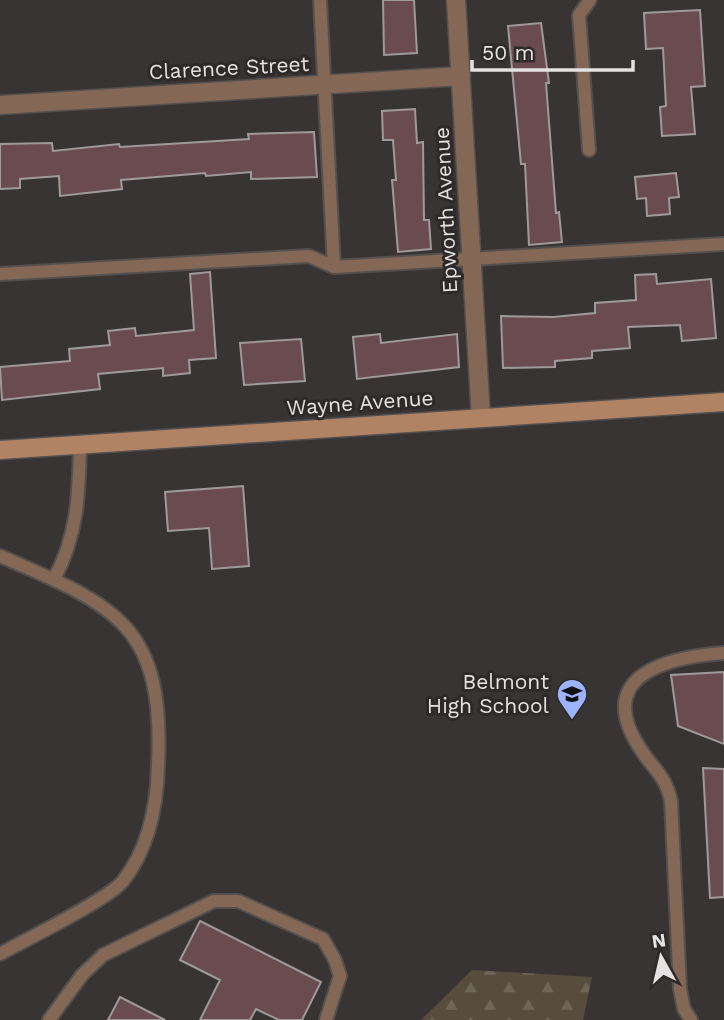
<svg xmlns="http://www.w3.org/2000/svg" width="724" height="1020" viewBox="0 0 724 1020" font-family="'Work Sans',sans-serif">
	<defs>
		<pattern id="forest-firs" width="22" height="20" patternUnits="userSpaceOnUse" patternTransform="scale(1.75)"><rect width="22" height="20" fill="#584d3c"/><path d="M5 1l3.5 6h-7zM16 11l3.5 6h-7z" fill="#706658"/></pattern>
	</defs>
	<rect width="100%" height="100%" fill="#383433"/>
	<path fill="url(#forest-firs)" d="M472,970L592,977L583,1020H421Z"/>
	<path fill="#6a4b50" stroke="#9e9a9a" stroke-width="2" d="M383,0H414L417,53L384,55Z
		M700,10L705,86L691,87L695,134L662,136L660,107L666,106L663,48L646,49L644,13Z
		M541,23L549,83H546L556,213L559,212L562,242L529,245L525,164H521L508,26Z
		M415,109L417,143L423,142L424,220H429L431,249L398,252L392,180H396L393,140H383L382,111Z
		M314,132L317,177L251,179V172L206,176L205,173L121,180L122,189L60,196L59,176L20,179V188L0,189V144L52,143L53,151L119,144L120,147L249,139L248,134Z
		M676,173L679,197L669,198L670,214L647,216L646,198L637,199L635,177Z
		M210,272L216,358L189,360L190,373L163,376V368L98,374L100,389L2,400L0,367L70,361L69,349L110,345L108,331L135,328L136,336L194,330L190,274Z
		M656,274L657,284L711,279L716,338L682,341L680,325L628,327L630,348L592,351V358L555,361V367L503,368L501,316L553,317L595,313V303L636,300L635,275Z
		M380,334L381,343L457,334L459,367L357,379L353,337Z
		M301,339L305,381L244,385L240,343Z
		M243,486L249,566L212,569L209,528L168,531L165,492Z
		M724,672V744L678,726L671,675Z
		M703,768L724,769V897L710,898Z
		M200,921L321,982L302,1020H279L256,1009L250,1020H200L220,980L180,960Z
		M120,997L165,1020H108Z"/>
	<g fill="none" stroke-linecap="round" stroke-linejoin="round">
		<g stroke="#54504f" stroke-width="16">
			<path id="service" d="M320,0L334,267
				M589,150L579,15L590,0
				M0,274L309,256L334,267L724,244
				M0,556C117,606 165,626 158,766C157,806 149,848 123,881C109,899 25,940 0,954
				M54,579C78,535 79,493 80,444
				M49,1020L82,975L103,955L214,901H238L323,939L335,960L340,976L326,1020
				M691,1020L684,1009L680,989L671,801C665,773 651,768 638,745C594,674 670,657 724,653"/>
		</g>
		<g stroke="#54504f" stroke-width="21">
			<path id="minor" d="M456,0L481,418
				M0,105L461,76"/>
		</g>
		<g stroke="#54504f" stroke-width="21">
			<path id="secondary" d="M0,450L724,402"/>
		</g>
		<use href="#service" stroke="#846855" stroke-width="12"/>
		<use href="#minor" stroke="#846855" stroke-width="18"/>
		<use href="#secondary" stroke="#b08365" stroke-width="18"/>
	</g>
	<defs>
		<g id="school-pin" transform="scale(1.575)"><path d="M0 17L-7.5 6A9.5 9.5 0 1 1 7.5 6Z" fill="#9db4fd" stroke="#2e2a29"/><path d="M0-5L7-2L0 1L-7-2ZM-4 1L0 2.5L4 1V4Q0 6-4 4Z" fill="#111"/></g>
	</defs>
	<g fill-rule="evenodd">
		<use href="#school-pin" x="572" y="694"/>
	</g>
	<g text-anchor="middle" stroke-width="6" stroke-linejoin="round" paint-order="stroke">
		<g font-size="21" fill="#e4e2e2" stroke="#2e2a29">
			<text transform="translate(229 68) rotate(-3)" y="7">Clarence Street</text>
			<text transform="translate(446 210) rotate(-93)" y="7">Epworth Avenue</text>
			<text transform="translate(360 403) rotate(-4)" y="7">Wayne Avenue</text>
		</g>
		<g font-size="21" fill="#e4e2e2" stroke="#2e2a29" text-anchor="end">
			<text x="549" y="689">Belmont<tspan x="549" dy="24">High School</tspan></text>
		</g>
	</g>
	<g transform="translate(661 957) rotate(352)" stroke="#2e2a29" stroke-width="5" paint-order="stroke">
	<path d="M0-5L12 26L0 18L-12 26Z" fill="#e4e2e2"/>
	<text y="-10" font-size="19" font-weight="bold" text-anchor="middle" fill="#e4e2e2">N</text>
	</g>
	<path d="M472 60v10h161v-10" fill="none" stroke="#e4e2e2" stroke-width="3.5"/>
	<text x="482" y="60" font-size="21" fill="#e4e2e2" stroke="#2e2a29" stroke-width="5" paint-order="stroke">50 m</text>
</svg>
